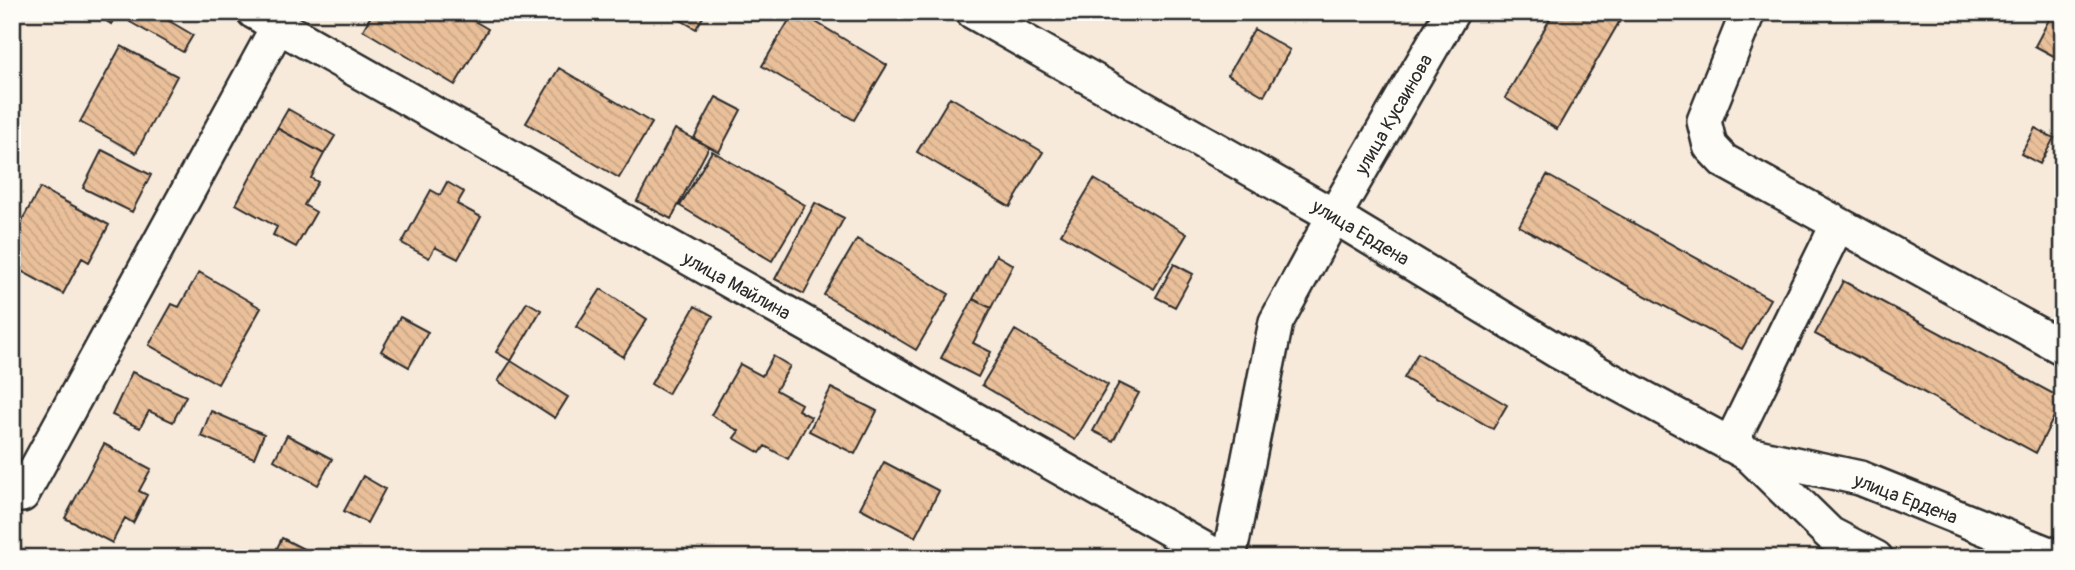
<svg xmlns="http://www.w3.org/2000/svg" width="2075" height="570" viewBox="0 0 2075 570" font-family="Pangolin,sans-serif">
	<defs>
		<pattern id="building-back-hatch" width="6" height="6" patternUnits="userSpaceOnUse" patternTransform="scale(1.75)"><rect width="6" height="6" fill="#eac09a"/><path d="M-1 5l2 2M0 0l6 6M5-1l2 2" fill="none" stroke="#c9a585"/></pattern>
	</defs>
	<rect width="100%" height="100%" fill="#f7eadb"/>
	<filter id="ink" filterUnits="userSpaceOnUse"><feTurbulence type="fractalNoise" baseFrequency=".0143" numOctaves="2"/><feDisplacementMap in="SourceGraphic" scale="14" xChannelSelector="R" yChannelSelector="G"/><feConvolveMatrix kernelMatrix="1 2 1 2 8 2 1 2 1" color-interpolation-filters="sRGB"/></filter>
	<g filter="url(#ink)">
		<path fill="url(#building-back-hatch)" stroke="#2b2b2b" stroke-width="2" d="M93,12H118L111,24Z
			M136,12H154L193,35L183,52L130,22Z
			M373,12H459L488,29L455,85L363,30Z
			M667,12H706L696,29Z
			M794,12H799L887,65L854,120L762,66Z
			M1554,12H1625L1557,129L1505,98Z
			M2053,12H2063V61L2035,46Z
			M1254,29L1290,50L1264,96L1228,75Z
			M121,46L177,76L136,153L80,122Z
			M559,68L652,123L619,178L526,123Z
			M716,97L741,110L719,152L694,138Z
			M950,97L1043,152L1010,207L917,152Z
			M288,109L335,136L324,154L277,128Z
			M277,128L324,154L311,178L318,182L304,205L316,212L296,247L273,235L277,227L236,204Z
			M2035,128L2054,138L2040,164L2021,154Z
			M675,129L709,147L671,219L637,201Z
			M102,150L151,175L132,212L83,188Z
			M712,151L805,205L772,261L680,206Z
			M1547,175L1770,299L1742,349L1519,226Z
			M1094,179L1187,234L1154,289L1061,234Z
			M447,182L464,192L457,204L481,217L458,259L435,247L429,258L402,243L431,190L440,195Z
			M40,188L109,225L89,262L82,258L63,294L12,266V252L18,242L12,239V218L21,222Z
			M815,203L844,218L804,294L775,279Z
			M857,239L949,294L916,350L824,295Z
			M996,255L1013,265L991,308L973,299Z
			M1174,264L1193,274L1175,307L1156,297Z
			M199,272L261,308L218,384L149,345L172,304L179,307Z
			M1843,281L2063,399L2036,453L1815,334Z
			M601,289L647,319L623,357L576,327Z
			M973,299L991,308L973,343L991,352L978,377L941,358Z
			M527,302L541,310L511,361L496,352Z
			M695,306L713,316L668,394L651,384Z
			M400,317L428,332L409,367L381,351Z
			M1015,330L1108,385L1075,440L982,385Z
			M1418,353L1507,405L1493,429L1404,378Z
			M773,356L790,366L776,390L801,404L798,410L811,417L788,459L765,446L760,453L734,438L739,431L711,415L740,364L762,376Z
			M511,361L568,397L555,418L498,381Z
			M132,372L186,396L173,422L149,411L140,428L112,415Z
			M1119,383L1139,393L1113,441L1093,431Z
			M831,388L877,411L855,454L809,431Z
			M211,411L264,434L254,458L201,436Z
			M287,435L332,459L318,485L274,460Z
			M104,444L151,469L139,491L147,495L133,523L125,518L112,543L65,518Z
			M884,462L939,491L915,537L860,508Z
			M363,476L385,489L367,523L344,511Z
			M282,538L321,558H272Z"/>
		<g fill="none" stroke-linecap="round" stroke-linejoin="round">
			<g stroke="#2b2b2b" stroke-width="38">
				<path id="minor" d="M254,12L1220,558
					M973,12L1334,216L1557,351L1748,454L1830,534L1876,558
					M1748,12L1704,121L1710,146L1724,161L2063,348
					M1730,445L1838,224
					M1748,454L1860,478L2059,558
					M22,495L278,26
					M1229,558L1276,322L1334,216L1452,12"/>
			</g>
			<use href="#minor" stroke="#fdfcf7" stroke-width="33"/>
		</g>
	</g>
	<g text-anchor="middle" stroke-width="6" stroke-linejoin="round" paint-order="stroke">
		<g font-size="19" fill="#2b2b2b" stroke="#fdfcf7">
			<text transform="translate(1393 114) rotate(-60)" y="7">улица Кусаинова</text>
			<text transform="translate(1361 232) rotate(31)" y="7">улица Ердена</text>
			<text transform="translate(737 285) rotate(29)" y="7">улица Майлина</text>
			<text transform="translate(1906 498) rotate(21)" y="7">улица Ердена</text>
		</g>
	</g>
	<rect width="2075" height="570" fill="none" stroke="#fdfcf7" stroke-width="42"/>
	<rect x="21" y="21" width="2033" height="528" fill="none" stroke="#2b2b2b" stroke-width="2.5" filter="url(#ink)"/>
</svg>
